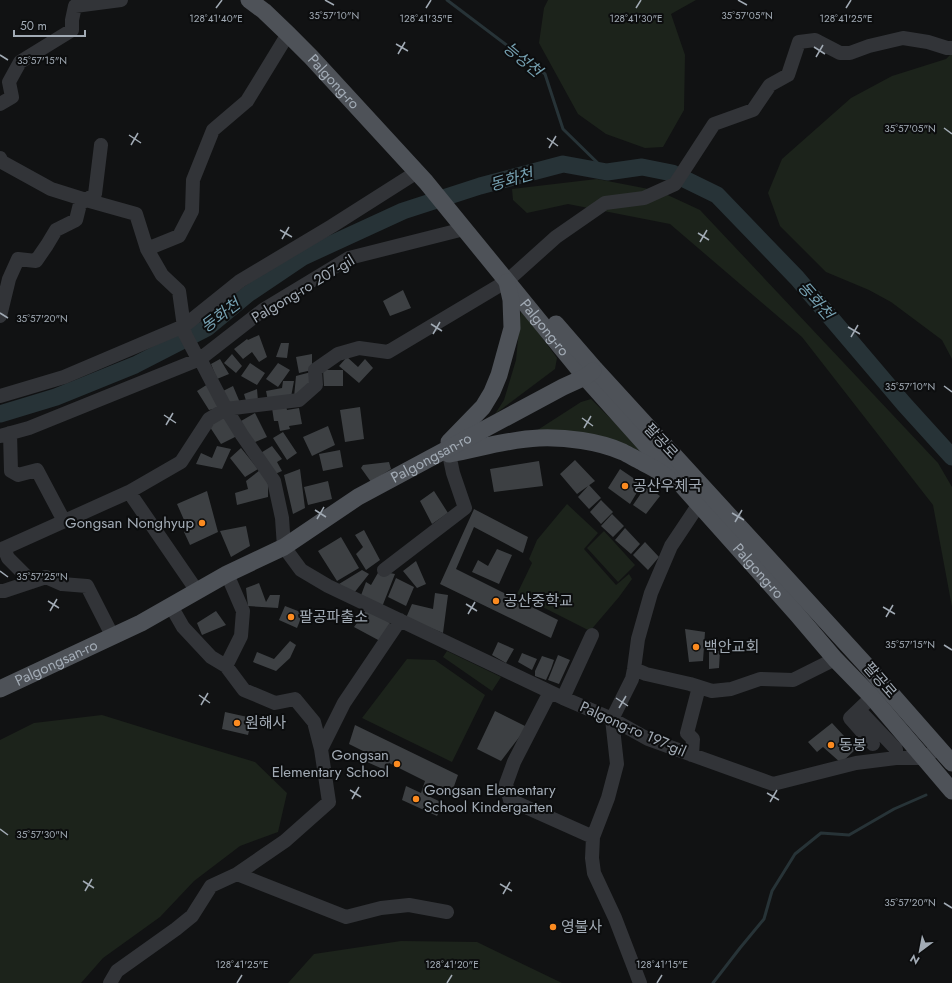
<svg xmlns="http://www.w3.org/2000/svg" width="952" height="983" viewBox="0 0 952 983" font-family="Jost,'Noto Sans KR',sans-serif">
	<rect width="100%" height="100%" fill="#111213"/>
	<path fill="#1c231b" d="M548,0H696L671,14L685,55L684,110L663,147L645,148L606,134L578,114L539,43L544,8Z
		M952,53V359L942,340L891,302L869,290L826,272L780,226L768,193L782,159L851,98L892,76L946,59Z
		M597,179L659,191L700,210L938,463L952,487V607L933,505L802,337L670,224L568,204L527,213L513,200L512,189Z
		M521,309L557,358L555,369L495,414L504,400L516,360Z
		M591,399L646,454L602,436L555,438L536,431L581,402Z
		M567,504L598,533L584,549L616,585L629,574L632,579L619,597L590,631L517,594L532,563L529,559L537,540Z
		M604,531L635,565L618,582L587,548Z
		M447,651L501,677L492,691L443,657Z
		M407,659L435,660L485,695L452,762L362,718Z
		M102,715L192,743L255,762L287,793L278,832L240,846L194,881L160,917L103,958L81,983H0V740L34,723Z
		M401,941L477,942L562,983H288L314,954Z"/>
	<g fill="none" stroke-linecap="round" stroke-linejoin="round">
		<path stroke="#273337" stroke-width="3" d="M447,0L545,74L563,129L607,172
			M713,983L740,948L764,919L772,891L795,854L821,833L849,835L894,809L926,795"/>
		<path stroke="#273337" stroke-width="17" d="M0,414L56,397L135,365L207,328L248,294L303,257L403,211L480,186L563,164L607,172L642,167L672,173L717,195L797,278L904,404L952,457"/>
	</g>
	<path fill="#3d4043" d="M403,290L411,308L390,316L383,301Z
		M259,335L267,357L259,362L252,352L243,359L234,349L247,339L248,340Z
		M281,343H289L287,358L276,357Z
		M232,354L242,366L236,373L224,363Z
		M312,354V370L299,373L296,357Z
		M347,357L358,367L365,359L373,368L359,383L339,366Z
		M220,359L229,374L217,379L211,364Z
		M250,363L265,373L257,385L241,376Z
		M278,363L290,370L278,387L266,379Z
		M323,370H343V386H324Z
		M311,372L310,387L294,397L296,376Z
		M283,381H294L291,397L268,401L266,391L282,388Z
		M208,384L222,407L209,410L197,391Z
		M233,386L241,405L229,406L223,391Z
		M257,389L258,401L247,404L244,394Z
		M286,406L287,410L299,408L302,424L289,426L290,429L280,431L278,421H274L272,408Z
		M360,407L364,439L345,442L340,410Z
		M255,413L267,437L253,443L241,421Z
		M223,415L237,436L221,444L208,424Z
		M328,426L335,445L312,456L303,437Z
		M283,432L297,453L287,460L273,438Z
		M217,446L231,449L222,469L196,464L201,453L212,458Z
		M272,446L282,459L277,462L282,471L275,474L259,454Z
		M241,448L258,469L245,477L230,458Z
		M340,450L343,467L323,471L319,454Z
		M575,460L595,481L577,494L560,474Z
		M539,461L543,486L494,492L490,469Z
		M389,462L391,469L371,482L361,468L363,465Z
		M300,469L305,508L293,514L284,475Z
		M620,469L642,484L630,504L608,488Z
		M260,470L268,484V497L237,505L235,493L248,489L246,481Z
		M328,481L332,499L308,505L304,487Z
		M589,485L601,498L589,509L578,497Z
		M646,486L660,496L646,514L633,505Z
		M207,491L218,532L190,545L184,532L188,529L177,504Z
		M434,491L448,513L432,524L420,501Z
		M601,500L613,512L601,524L590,512Z
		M474,509L528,537L523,553L474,527L456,569L558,620L551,638L440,584Z
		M612,514L624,526L613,537L601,526Z
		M246,526L250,546L231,557L220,531Z
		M625,528L640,544L631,554L615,540Z
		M364,530L380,560L366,570L356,554L363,547L355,535Z
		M341,537L359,568L337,581L318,551Z
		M645,542L659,557L648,570L633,555Z
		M497,549L512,555L499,584L472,572L478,560L488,566Z
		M416,561L426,584L417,588L403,571Z
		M362,570L369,574L354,593L339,584Z
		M379,571L395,574L382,607L360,598L366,582L371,585Z
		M396,578L414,587L406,606L388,597Z
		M259,583L266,602L270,595H280L278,608L248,606L246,588Z
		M435,593L448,595L443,633L406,618L412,604L433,609Z
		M285,606L303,613L297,628L279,620Z
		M367,609L390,623L380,641L354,627Z
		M216,611L226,625L202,635L197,623Z
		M685,629L705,632L703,661L689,662Z
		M290,641L296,645L290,658L276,671L253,662L257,652L274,659Z
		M498,642L514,649L506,663L492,655Z
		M709,651H720L719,668L709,669Z
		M522,653L537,659L532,670L518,662Z
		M558,655L570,660L559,684L548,680Z
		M542,656L554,660L551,669L546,680L535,676V671Z
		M495,711L527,727L501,761L477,749Z
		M225,712L252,718L248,735L222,729Z
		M832,723L856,749L841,763L823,747L817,752L808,742Z
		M355,725L458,775L452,792L431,783L426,795L443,803L437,816L402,800L406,786L421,793L425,781L389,763L385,770L367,762L369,754L349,744Z"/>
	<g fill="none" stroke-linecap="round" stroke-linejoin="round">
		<path stroke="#323438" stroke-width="14" d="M0,104L12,97L9,82L20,62L72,30V20L75,6L121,0
			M0,158L2,162L51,189L86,200L136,214L147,249L162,275L179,291L185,334L196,355L200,359L226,409L242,435L274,481L282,518L284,547L301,570L328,586L563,698L612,719L648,739L773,784L856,763L896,758H924L930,754
			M147,249L179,236L192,211L193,180L213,130L247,101L288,34
			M0,316L9,279L18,259L36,261L47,245L56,230L76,220L80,204L95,194L101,145
			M0,396L64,377L184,326L240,281L332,226L417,172
			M10,433L11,471L18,475L37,470L64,521
			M0,436L29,428L200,359L263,310L349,258L464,229
			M129,492L197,591
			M4,548L8,558L32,582
			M0,550L129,492L181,462L209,419L226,409L299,400L316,385L315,370L338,354L359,348L388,352L507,281L556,237L605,203L644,198L675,184L714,124L753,110L770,85L788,75L799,42L815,40L840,53H850L869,46L903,38L928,42L947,48H952
			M384,570L465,508L453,473L449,454
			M0,591H4L46,577L62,584L87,586L113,637
			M226,666L241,636L243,611L227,574
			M634,669L646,674L690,684L712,691L731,689L760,679L793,680L835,659
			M550,692L514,762L506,784L510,800L593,837
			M872,697L850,718L873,744
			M563,698L592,635
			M859,710L896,749V758
			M321,749L344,703L400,620
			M692,755L693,739L687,733L699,687
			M237,874L346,917L381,908L409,905L447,912
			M110,983L117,971L176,929L192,916L211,886L237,874L285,841L329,802L321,749L314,722L295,699L275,703L244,690L226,666L211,657L183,627L171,606
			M640,983L615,918L594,873L592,858L593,837L608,798L617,764L612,719L632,679L634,669L638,639L651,593L671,546L699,504"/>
		<g stroke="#4e5258" stroke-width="17">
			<path id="s1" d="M249,0L264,11L288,34L311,57L426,182L585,377L795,612L835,659L872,697L952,791"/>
			<path d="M556,324L595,369L865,664L952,763"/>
			<path d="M449,442L483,407L492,392L499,375L512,328L511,300L507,282"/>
			<path d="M449,454C478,449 509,439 539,438C565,437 599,441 623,452C629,455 636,459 642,462C651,467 660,471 668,478"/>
			<path id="s2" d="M0,689L141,623L227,574L284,547L358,497L563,387L585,377L593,371"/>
		</g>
	</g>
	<path fill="none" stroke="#a2abb5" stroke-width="1.5" d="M325,0L334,5M738,0L747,5M216,8L222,0M426,8L431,0M636,8L641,0M846,8L851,0M396,44L408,51M814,47L825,54M398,54L405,42M0,55L8,60M816,57L823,45M944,128L952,134M129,135L141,143M547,138L558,146M131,145L138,133M549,148L556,136M280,230L292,237M698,233L709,240M282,239L289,227M700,242L707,230M0,313L8,318M431,324L442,331M848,327L860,334M433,334L440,322M851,337L858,325M944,386L952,392M164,415L176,423M582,418L593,426M166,425L173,413M584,428L591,416M315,510L326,517M732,513L744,520M317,519L324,507M735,522L742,510M0,571L8,577M48,601L59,608M466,604L477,611M883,607L895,614M50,611L57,599M468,614L475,602M886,617L893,605M944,645L952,650M199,695L210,703M616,698L628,706M201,705L208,693M619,708L626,696M350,790L361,797M767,793L779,800M352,799L359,787M770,802L777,790M0,829L8,835M83,881L94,888M500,884L512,891M85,891L92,879M503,894L510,882M944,903L952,908M237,983L242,975M447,983L452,975M657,983L662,975"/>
	<g fill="#fc8b20" stroke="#0c0d0e" stroke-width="1.5">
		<circle cx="625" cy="486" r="4"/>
		<circle cx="202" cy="523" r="4"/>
		<circle cx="496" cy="601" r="4"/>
		<circle cx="291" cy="617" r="4"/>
		<circle cx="696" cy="647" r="4"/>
		<circle cx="237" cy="723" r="4"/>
		<circle cx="831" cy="745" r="4"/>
		<circle cx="397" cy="764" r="4"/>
		<circle cx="416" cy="799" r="4"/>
		<circle cx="553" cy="927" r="4"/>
	</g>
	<g text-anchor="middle" stroke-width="4" stroke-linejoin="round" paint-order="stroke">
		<g font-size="15" fill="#a2abb5" stroke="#0c0d0e">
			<text dy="5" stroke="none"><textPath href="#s1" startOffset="118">Palgong-ro</textPath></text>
			<text transform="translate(303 289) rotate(-31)" y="5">Palgong-ro 207-gil</text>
			<text dy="5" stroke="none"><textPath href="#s1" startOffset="442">Palgong-ro</textPath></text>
			<text transform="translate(661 441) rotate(47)" y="5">팔공로</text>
			<text dy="5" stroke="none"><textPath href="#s2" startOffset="490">Palgongsan-ro</textPath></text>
			<text dy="5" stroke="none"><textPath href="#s1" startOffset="766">Palgong-ro</textPath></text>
			<text dy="5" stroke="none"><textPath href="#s2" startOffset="62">Palgongsan-ro</textPath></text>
			<text transform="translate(880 680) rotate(49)" y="5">팔공로</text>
			<text transform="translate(633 729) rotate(24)" y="5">Palgong-ro 197-gil</text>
		</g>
		<g font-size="15" fill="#a2abb5" stroke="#0c0d0e" text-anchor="start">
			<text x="633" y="491">공산우체국</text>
			<text x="194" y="528" text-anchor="end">Gongsan Nonghyup</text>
			<text x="504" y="606">공산중학교</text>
			<text x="299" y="622">팔공파출소</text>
			<text x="704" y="652">백안교회</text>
			<text x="245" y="728">원해사</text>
			<text x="839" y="750">동봉</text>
			<text x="389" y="760" text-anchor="end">Gongsan<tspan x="389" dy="17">Elementary School</tspan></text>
			<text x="424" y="795">Gongsan Elementary<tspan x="424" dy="17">School Kindergarten</tspan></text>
			<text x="561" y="932">영불사</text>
		</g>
		<g font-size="16" font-style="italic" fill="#76a1b2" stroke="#0c0d0e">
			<text transform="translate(523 59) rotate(40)" y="6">능성천</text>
			<text transform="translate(511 179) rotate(-16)" y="6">동화천</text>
			<text transform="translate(816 300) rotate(49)" y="6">동화천</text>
			<text transform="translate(220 315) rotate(-37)" y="6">동화천</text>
		</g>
	</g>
	<g font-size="10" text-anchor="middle" fill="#a2abb5" stroke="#0c0d0e" stroke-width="4" stroke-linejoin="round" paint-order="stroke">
		<text x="334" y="19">35°57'10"N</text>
		<text x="747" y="19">35°57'05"N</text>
		<text x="216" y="22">128°41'40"E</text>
		<text x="426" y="22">128°41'35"E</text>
		<text x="636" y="22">128°41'30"E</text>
		<text x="846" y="22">128°41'25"E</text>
		<text x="42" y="64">35°57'15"N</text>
		<text x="910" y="132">35°57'05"N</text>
		<text x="42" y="322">35°57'20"N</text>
		<text x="910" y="390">35°57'10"N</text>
		<text x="42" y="580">35°57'25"N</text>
		<text x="910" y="648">35°57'15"N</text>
		<text x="42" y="838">35°57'30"N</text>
		<text x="910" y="906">35°57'20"N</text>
		<text x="242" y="968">128°41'25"E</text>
		<text x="452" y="968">128°41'20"E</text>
		<text x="662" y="968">128°41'15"E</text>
	</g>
	<g transform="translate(920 951) rotate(212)" stroke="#0c0d0e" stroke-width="3" paint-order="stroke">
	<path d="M0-3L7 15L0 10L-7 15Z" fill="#a2abb5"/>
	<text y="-6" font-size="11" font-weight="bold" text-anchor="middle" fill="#a2abb5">N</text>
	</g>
	<path d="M14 30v6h71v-6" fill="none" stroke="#a2abb5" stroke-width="2"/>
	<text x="20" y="30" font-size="12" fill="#a2abb5" stroke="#0c0d0e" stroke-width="3" paint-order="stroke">50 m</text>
</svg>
